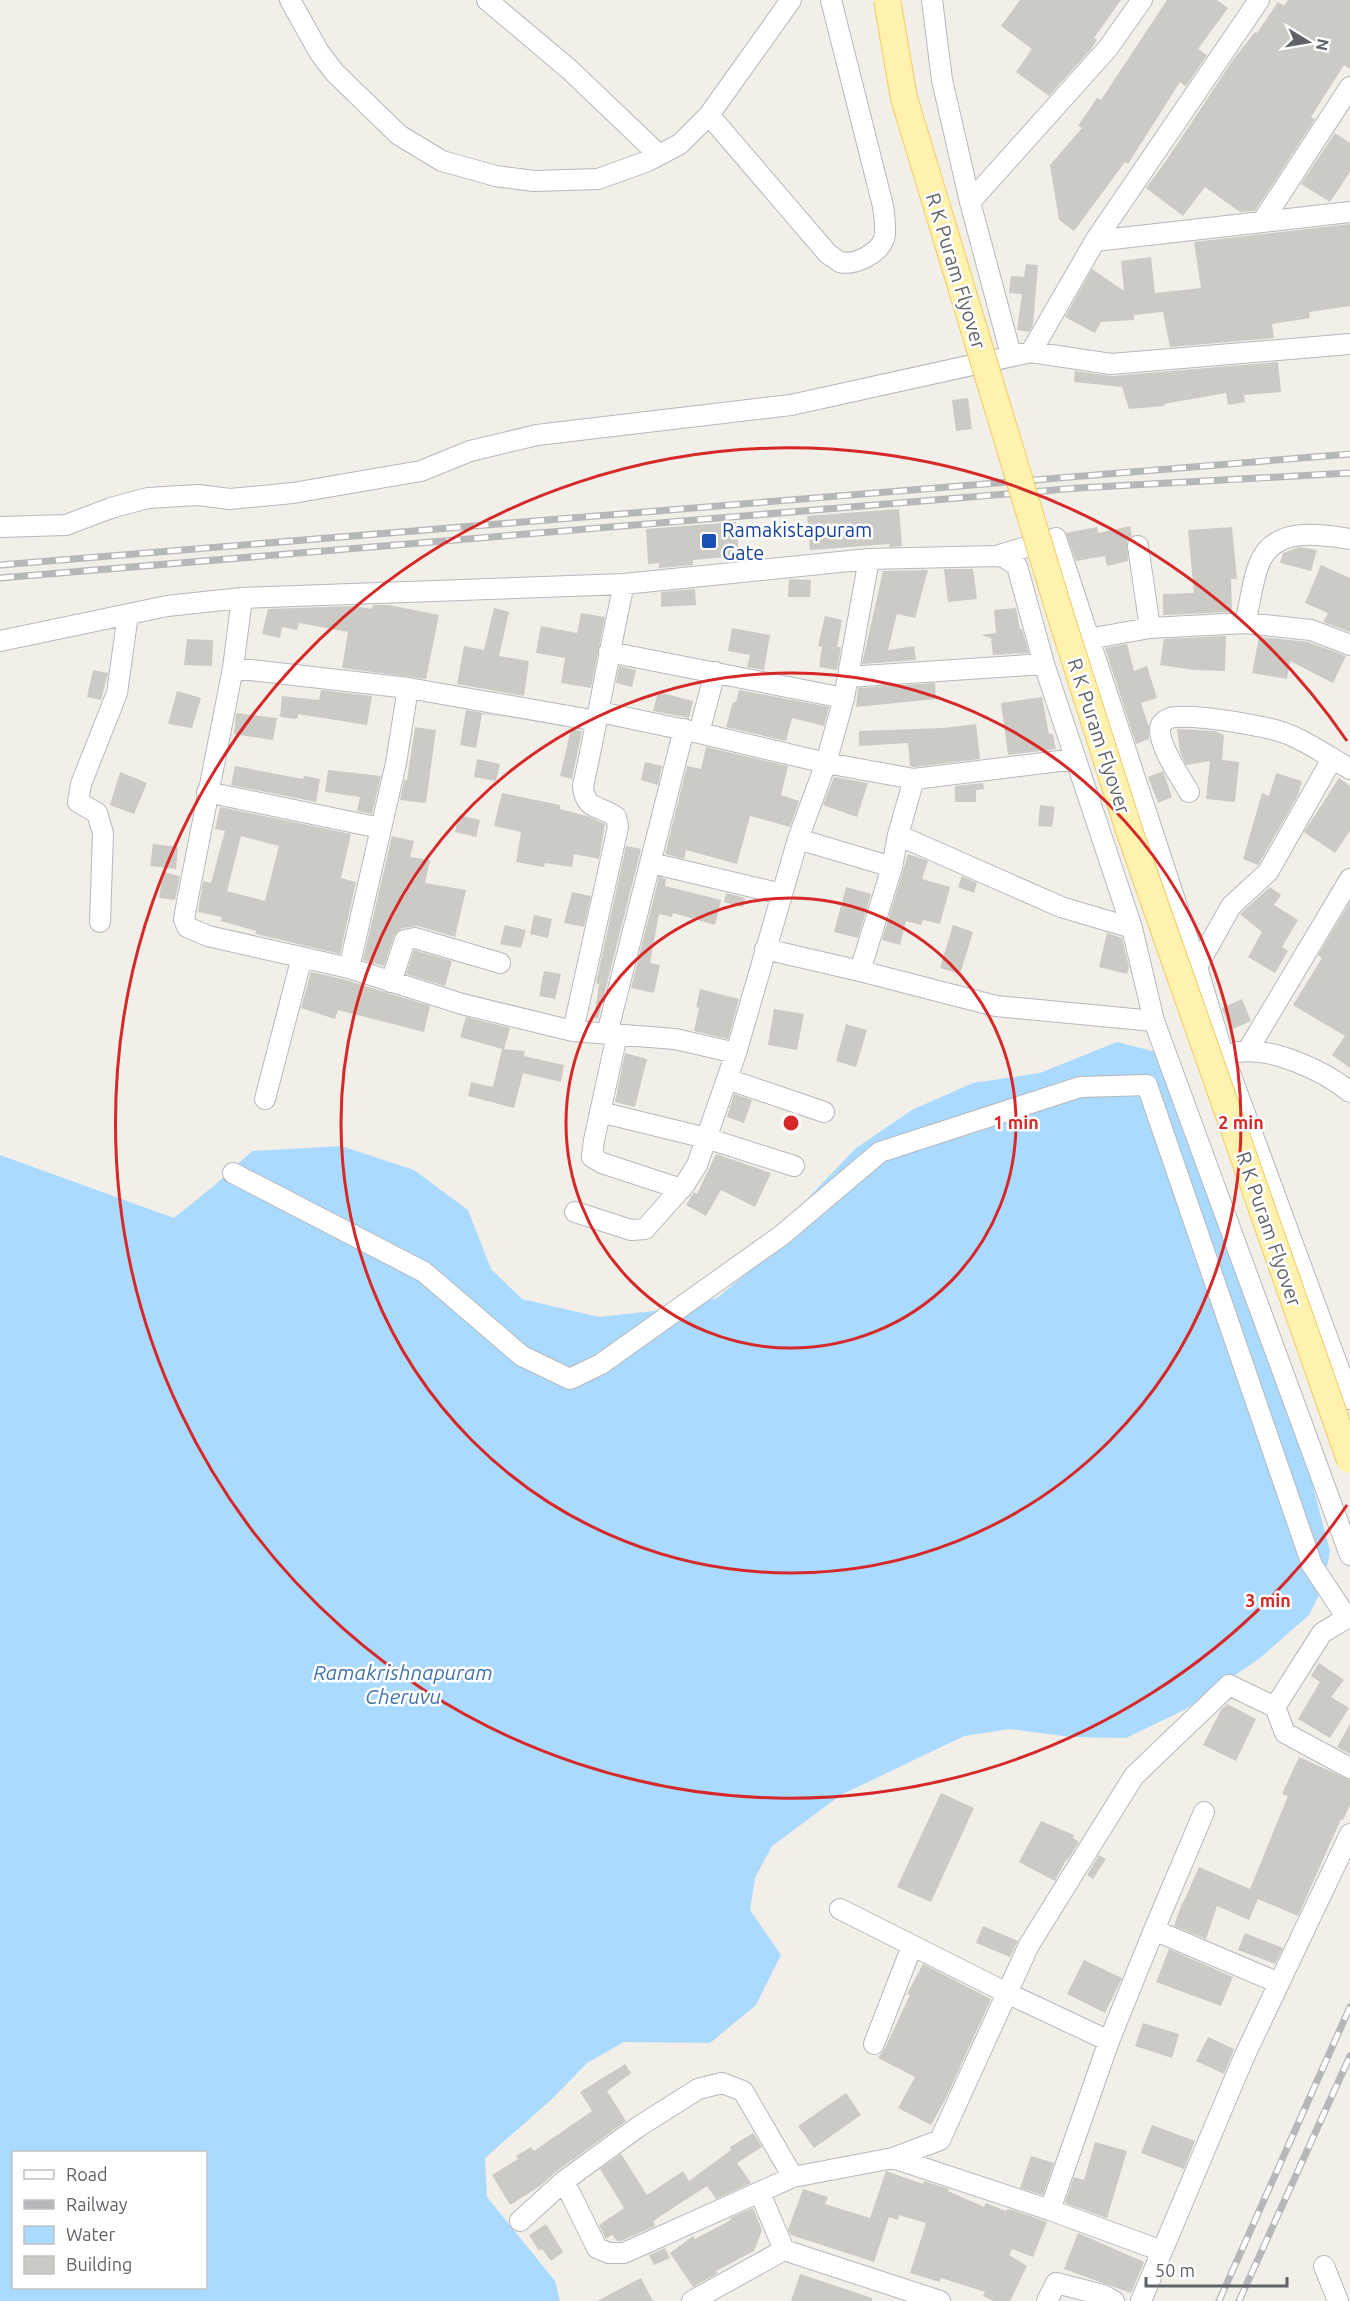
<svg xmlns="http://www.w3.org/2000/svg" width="1350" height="2301" viewBox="0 0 1350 2301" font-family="Ubuntu,sans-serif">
	<rect width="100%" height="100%" fill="#f1efe8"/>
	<path fill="#aadaff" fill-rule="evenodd" d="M1117,1042L1164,1054L1300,1437L1330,1551L1323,1587L1309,1615L1260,1658L1186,1709L1126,1738L1071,1737L1010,1729L964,1736L841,1795L772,1846L755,1878L750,1910L781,1955L756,2005L710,2043L624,2042L587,2063L551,2100L485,2158L487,2197L555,2281L560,2301H0V1155L174,1218L216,1184L252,1151L341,1146L414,1170L468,1210L491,1269L522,1299L599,1317L672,1309L717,1298L752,1269L787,1220L856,1148L912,1110L973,1083L1040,1073ZM14,2152H206V2288H14Z"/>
	<path fill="#cccac5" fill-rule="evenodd" d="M1020,0H1121L1094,38L1097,40L1091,49L1049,96L1016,72L1032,49L1001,26Z
		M1167,0H1217L1228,8L1198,49L1207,55L1186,86L1180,82L1128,164L1125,162L1074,231L1059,220L1050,165L1082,128L1078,126L1097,98L1101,100Z
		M1288,0H1350V69L1344,65L1311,117L1315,119L1255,211L1240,212L1205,187L1183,216L1146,188L1166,161L1233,60L1255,32L1257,33L1278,2L1284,6Z
		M1335,133L1350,143V172L1330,202L1301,184Z
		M1350,224V306L1309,312L1310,318L1272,324L1274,338L1170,347L1163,312L1134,315V320L1101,322L1095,333L1065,317L1092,269L1124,291L1121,261L1151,257L1155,293L1201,288L1194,242Z
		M1026,264L1038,265L1033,325L1029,332L1017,330L1022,294L1009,293L1011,276L1024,277Z
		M1278,362L1281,392L1244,395L1245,402L1228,405L1226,393L1164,404L1165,406L1129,409L1122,387L1074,382L1075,371L1112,376Z
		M968,398L972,429L956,431L952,400Z
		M899,509L902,546L889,547L890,544L810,550L807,516Z
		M736,522L739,556L693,560V565L659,568V563L648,564L646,529Z
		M1130,526L1132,536L1127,542L1128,561L1107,566L1105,556L1076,561L1066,533L1097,527L1098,533Z
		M1232,527L1237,579H1231L1232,612L1163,615V594L1194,593L1188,530Z
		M1300,547L1317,550L1311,571L1280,563L1283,553Z
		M1321,565L1350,578V632L1323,622L1328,613L1305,603Z
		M944,569H973L977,599L948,602Z
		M928,570L915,618L897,614L888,650L914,646L916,660L862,664L883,571Z
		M789,579L811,580L810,597H788Z
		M695,589L696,605L661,607V592Z
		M373,605H389L439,615L426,679L342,668L348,632L299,623L297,630L282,627L280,638L262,634L268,609L354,606L372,609Z
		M494,608L509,612L499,656L529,661L524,696L457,684L464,646L484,650Z
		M1016,608L1020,629H1022L1029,653L993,655L991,638L981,635L996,633L994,610Z
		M581,613L605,617L591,688L561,683L565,658L536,653L541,626L577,633Z
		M825,616L842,620L837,647H841L837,670L819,667L822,647L818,646Z
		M732,628L770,635L764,670L747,667L750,655L728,651Z
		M1226,636L1225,671L1194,670L1160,665L1164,639Z
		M1259,637L1308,642L1346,656L1333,683L1290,661L1287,679L1252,673Z
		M187,639L213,640L212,666L184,665Z
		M1127,644L1134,671L1147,666L1157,698L1141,703L1149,727V739L1136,744L1105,648Z
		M619,666L636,670L632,687L616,683Z
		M93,670L108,673L101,700L87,697Z
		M935,683L936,699L856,707L858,688Z
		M321,690L372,696L367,725L298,714L297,719L280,717L282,696L319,700Z
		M739,690L829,707L824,726L792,718L786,741L726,727L733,702H736Z
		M177,691L201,698L192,728L168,724Z
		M658,692L693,701L689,718L653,711Z
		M1042,697L1049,734H1053L1056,749L1008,755L1001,703Z
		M466,710L511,718L482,714L476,748L460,745Z
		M236,713L277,718L273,740L234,734Z
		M976,724L980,759L914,767L910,766L908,743L859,746V731L943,728Z
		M415,727L436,730L426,803L400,800L404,780H407Z
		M571,729L582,731L572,779L560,776Z
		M1177,729L1215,731L1224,735L1222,760L1239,762L1235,802L1206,799L1210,761L1186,765L1180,752Z
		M706,747L788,766L781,795L799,801L790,827L750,816L737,864L686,850L684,859L665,854L687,766L701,769Z
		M477,759L500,764L496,781L474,777Z
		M645,762L662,766L658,785L641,780Z
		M235,766L303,779L304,776L320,779L316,802L231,785Z
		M328,770L381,776L372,814L357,811L360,797L325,792Z
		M1163,771L1172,797L1158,803L1148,777Z
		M120,772L147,783L134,814L110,805Z
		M1276,773L1302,781L1298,795L1258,865L1243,859L1262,793L1269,796Z
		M834,777L868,783L857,817L823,805Z
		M1339,778L1350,786V831L1335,853L1304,832Z
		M983,783L984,789L976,790V802H955V786Z
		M502,793L560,805V809L587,816L605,824L599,859L574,854L572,867L545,863L544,867L516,862L521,832L494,826Z
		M1040,805L1055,807L1052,827L1038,826Z
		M220,807L351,834L341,878L356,882L340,954L256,934V931L221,921L222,917L198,912L203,881L211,883L225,831L215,829ZM241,836L279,846L265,901L227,891Z
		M459,815L480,820L476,837L455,832Z
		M392,836L414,841L410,857L430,860L425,883L466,890L455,937L418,926L402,928L394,936L384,966L363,960Z
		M153,844L178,847L176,869L150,866Z
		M626,846L641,849L598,1019L594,1018L599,984L596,983Z
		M908,854L928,861L922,879L950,887L940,924L923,920L921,925L906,921L900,945L882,940Z
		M163,872L180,876L175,900L159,898Z
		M962,876L977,883L974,893L958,887Z
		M659,877L666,879L665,886L721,900L715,925L673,913L672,917L659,914L650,963L660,965L654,993L631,988Z
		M846,887L871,894L858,938L834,932Z
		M1270,887L1281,895L1274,905L1298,920L1282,947L1288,951L1275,973L1248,957L1262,932L1240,914Z
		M572,892L591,896L584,927L564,923Z
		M726,893L745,898L743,907L724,902Z
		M1350,902V1068L1332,1055L1345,1036L1293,1005L1322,958L1318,955Z
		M534,915L552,919L548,938L530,934Z
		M505,925L526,930L521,948L500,944Z
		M953,925L973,932L960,974L940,968Z
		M1107,933L1122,938L1129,967L1127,974L1099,967Z
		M414,950L452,961L445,986L406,974Z
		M544,971L561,974L555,999L539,996Z
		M311,972L346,980L430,1006L424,1032L338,1010L335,1019L301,1008Z
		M700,989L739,999L728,1039L694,1031L699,1008L696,1007Z
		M1242,999L1251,1021L1230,1030L1222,1008Z
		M774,1009L804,1014L797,1050L768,1045Z
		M466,1017L510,1028L504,1049L525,1051L524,1056L564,1065L561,1082L523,1073L514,1108L468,1096L471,1082L493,1087L502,1049L460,1037Z
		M846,1024L867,1030L856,1067L836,1061Z
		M625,1053L647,1059L635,1107L615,1102Z
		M734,1094L752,1100L744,1123L727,1117Z
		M716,1154L771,1173L755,1207L721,1190L706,1216L686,1205L694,1192L697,1194Z
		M1319,1663L1344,1680L1331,1697L1349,1708L1330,1738L1298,1719L1320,1682L1311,1676Z
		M1227,1704L1256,1719L1236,1761L1203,1745L1221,1710Z
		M1350,1724V1754L1337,1747Z
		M1299,1757L1350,1780V1805L1343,1820L1341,1819L1298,1916L1258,1899L1249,1920L1217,1906L1206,1939L1174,1926L1182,1903H1183L1199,1867L1250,1889L1288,1796L1282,1794Z
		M941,1793L974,1808L931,1902L897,1887Z
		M1041,1821L1074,1835L1073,1838L1079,1842L1067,1861L1066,1860L1055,1881L1019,1862Z
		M1099,1855L1106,1859L1093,1879L1087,1875Z
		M983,1926L1018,1941L1010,1957L976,1943Z
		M1245,1933L1283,1948L1275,1964L1238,1950Z
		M1169,1949L1233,1977L1221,2006L1156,1982Z
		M1084,1960L1122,1978L1105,2013L1067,1994Z
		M923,1964L991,1999L946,2098L931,2125L898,2108L915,2077L878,2058L885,2048L910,1995L907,1994Z
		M1143,2023L1179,2034L1172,2058L1135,2046Z
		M1208,2037L1234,2049L1224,2074L1196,2061Z
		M625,2064L631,2073L607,2091L626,2121L557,2171L540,2186L510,2205L492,2175L518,2159L516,2156L531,2147L534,2151L592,2111L580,2092Z
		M846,2093L861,2115L814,2148L798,2126Z
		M1152,2125L1195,2141L1184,2169L1141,2153Z
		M753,2133L762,2147L737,2163L751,2183L716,2199L707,2186L659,2217L653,2222L655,2226L621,2241H617L612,2235L606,2239L599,2225L624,2208L600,2169L621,2154L647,2195L683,2171L689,2181L731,2150L730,2147Z
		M1095,2142L1127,2151L1107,2218L1065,2203L1074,2177L1084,2180Z
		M1031,2156L1054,2163L1043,2195L1020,2188Z
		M886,2171L923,2184L924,2181L949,2189L948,2191L984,2207L986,2203L1006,2211L1007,2209L1013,2210L1047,2222L1033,2257L1012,2249L1009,2255L1027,2266L1010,2301H993L983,2296L985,2292L941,2278L940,2282L910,2273L926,2223L899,2215L898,2220L889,2217L874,2262L791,2235L788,2230L803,2189L828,2197L825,2204L870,2218Z
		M753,2208L762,2230L754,2251L716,2271L718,2273L693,2287L670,2253L693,2236L695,2239L731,2220L730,2218Z
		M546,2224L563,2252L551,2261L542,2249L539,2251L529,2235Z
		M1078,2233L1144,2262L1131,2293L1064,2269Z
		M665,2248L670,2258L654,2265L649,2255Z
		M800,2274L872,2298V2301H791Z
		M641,2278L653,2301H597Z"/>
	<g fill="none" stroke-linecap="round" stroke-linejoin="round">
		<g stroke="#b5b8bc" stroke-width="22">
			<path id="minor" d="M290,0L319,52L335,73L399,135L442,161L496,176L534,181L598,179L648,161L680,144L709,115L791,0
				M487,0L570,70L659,155
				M932,0L942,80L970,202L1011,355
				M709,115L828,254C832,256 836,260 840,262C855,266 879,253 884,239C887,228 884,216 883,206L831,0
				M970,202L1108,48L1142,0
				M1262,222L1350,87
				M1095,241L1350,212
				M1031,352L1095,241L1259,0
				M0,527L66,525L111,508L148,498L198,495L230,499L293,493L374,479L421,471L470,451L537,435L791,405L1031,352L1111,364L1350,344
				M1138,546L1150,628
				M996,556L1056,538L1197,967L1223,1054L1350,1399
				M242,598L233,668L187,902L184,919L187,927L208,936L349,968L462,1004L573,1031L675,1039L736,1053
				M1245,623C1250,604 1252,582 1259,564C1274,526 1318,534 1350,539
				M1088,639L1150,628L1245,623L1311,630L1350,645
				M0,641L167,606L242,598L624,584L869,559L996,556L1004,557L1017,566L1044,664L1132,928L1154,1021L1350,1555
				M609,652L844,698
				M233,668L408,688L597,721
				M848,677L1044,664
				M600,712L699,733L826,763L914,779L1076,759
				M699,733L715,672
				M207,792L380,828
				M1189,792C1181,778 1155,741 1161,725C1164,720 1170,717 1176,717C1199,715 1270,726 1290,735C1311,744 1331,758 1350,769
				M898,835L1061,907L1132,928
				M798,839L892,867
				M651,863L782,894
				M100,922L103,833L97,813L78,802L81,784L117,693L128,614
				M765,949L860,971L996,1006L1154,1021
				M1197,967L1231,906L1268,872L1332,759
				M349,968L396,763L408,688
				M860,971L892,867L898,835L914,779
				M391,982L405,940L415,938L500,963
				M573,1031L618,827L616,817C600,805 585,811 583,786C598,719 609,651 624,584
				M607,1034L684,729
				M617,1035L594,1140L592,1157L602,1163L681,1189
				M1248,1050L1350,879
				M1237,1052C1272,1047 1323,1070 1350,1092
				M727,1079L824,1112
				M265,1099L302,957
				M600,1112L706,1138L794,1166
				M233,1173L424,1272L522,1356L570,1379L601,1364L782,1235L880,1152L1080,1087L1147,1085L1312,1565L1347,1618
				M575,1212L631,1230L645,1229L685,1184L697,1165L736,1053L798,839L826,763L844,698L869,559
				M1275,1707L1322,1633L1350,1616
				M840,1909L1007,1993L1109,2041
				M1154,1930L1279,1983
				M874,2044L912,1946
				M893,2158L1050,2210L1162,2251
				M564,2181L597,2248L609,2253H624L793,2177L893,2158L940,2140L1029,1945L1134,1776L1229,1685L1275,1707L1285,1733L1350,1768
				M760,2193L784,2250
				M1050,2210L1109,2041L1154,1930L1204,1812
				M520,2221L564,2181L638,2127L698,2089L722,2083L743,2091L793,2177
				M1324,2266L1338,2301
				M692,2301L784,2250L940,2301
				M1047,2301L1056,2283L1103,2295L1114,2301
				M1141,2301L1244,2057L1350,1834"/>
		</g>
		<use href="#minor" stroke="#fff" stroke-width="20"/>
		<g stroke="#b6b7b8" stroke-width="7">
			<path id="rail" d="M0,565L1350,454
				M0,578L1078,488L1350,473
				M1219,2301L1350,2007
				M1239,2301L1350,2056"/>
		</g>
		<use href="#rail" stroke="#fff" stroke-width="4.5" stroke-dasharray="14" stroke-linecap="butt"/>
		<g stroke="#f2c960" stroke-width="28" stroke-linecap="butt">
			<path id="major-bridge" d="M887,0L904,98L1061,617L1129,830L1350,1460"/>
		</g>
		<use href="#major-bridge" stroke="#fff2af" stroke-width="26"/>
	</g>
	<g fill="none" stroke="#d62828" stroke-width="3">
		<circle cx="791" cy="1123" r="225"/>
		<circle cx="791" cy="1123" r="450"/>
		<path d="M1347 1505A675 675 0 1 1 1347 741"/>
	</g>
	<rect fill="#1a4fb4" stroke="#fff" stroke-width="2" x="701" y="533" width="16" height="16" rx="3"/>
	<g text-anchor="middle" stroke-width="5" stroke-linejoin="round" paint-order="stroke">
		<g font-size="20" fill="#5f6368" stroke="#fff">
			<text transform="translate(956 271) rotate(73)" y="7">R K Puram Flyover</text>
			<text transform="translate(1099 736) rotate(72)" y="7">R K Puram Flyover</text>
			<text transform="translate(1269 1229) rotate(71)" y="7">R K Puram Flyover</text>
		</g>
		<g font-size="20" fill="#164399" stroke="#fff" text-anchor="start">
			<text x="722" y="537">Ramakistapuram<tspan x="722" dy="23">Gate</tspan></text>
		</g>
		<g font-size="21" font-style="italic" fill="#4174aa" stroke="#fff">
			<text x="403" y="1680">Ramakrishnapuram<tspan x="403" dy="24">Cheruvu</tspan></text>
		</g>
	</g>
	<circle cx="791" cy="1123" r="9" fill="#d62828" stroke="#fff" stroke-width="3"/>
	<g font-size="18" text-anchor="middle" font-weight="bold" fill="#d62828" stroke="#fff" stroke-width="5" stroke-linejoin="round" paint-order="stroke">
		<text x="1016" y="1129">1 min</text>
		<text x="1241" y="1129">2 min</text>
		<text x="1268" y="1607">3 min</text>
	</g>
	<rect x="12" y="2151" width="195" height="138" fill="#ffffff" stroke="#bfc1c3" stroke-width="1.5"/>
	<rect x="24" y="2170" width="30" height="9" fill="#ffffff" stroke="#bfc1c3" stroke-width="1.5"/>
	<text x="66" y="2181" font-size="18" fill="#5f6368">Road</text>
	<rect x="24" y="2200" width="30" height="9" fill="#b6b7b8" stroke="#bfc1c3" stroke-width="1.5"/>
	<text x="66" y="2211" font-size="18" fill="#5f6368">Railway</text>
	<rect x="24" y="2226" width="30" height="18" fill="#aadaff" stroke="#bfc1c3" stroke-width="1.5"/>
	<text x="66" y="2241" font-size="18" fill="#5f6368">Water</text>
	<rect x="24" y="2256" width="30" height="18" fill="#cccac5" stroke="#bfc1c3" stroke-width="1.5"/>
	<text x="66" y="2271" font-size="18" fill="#5f6368">Building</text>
	<g transform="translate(1308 42) rotate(101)" stroke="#ffffff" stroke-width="4.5" paint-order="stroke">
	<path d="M0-4.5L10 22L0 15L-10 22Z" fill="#5f6368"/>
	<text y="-9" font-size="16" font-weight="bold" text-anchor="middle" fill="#5f6368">N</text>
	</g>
	<path d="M1146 2277v9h141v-9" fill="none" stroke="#5f6368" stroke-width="3"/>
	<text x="1155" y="2277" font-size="18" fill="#5f6368" stroke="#ffffff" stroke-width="4.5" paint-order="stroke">50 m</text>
</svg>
